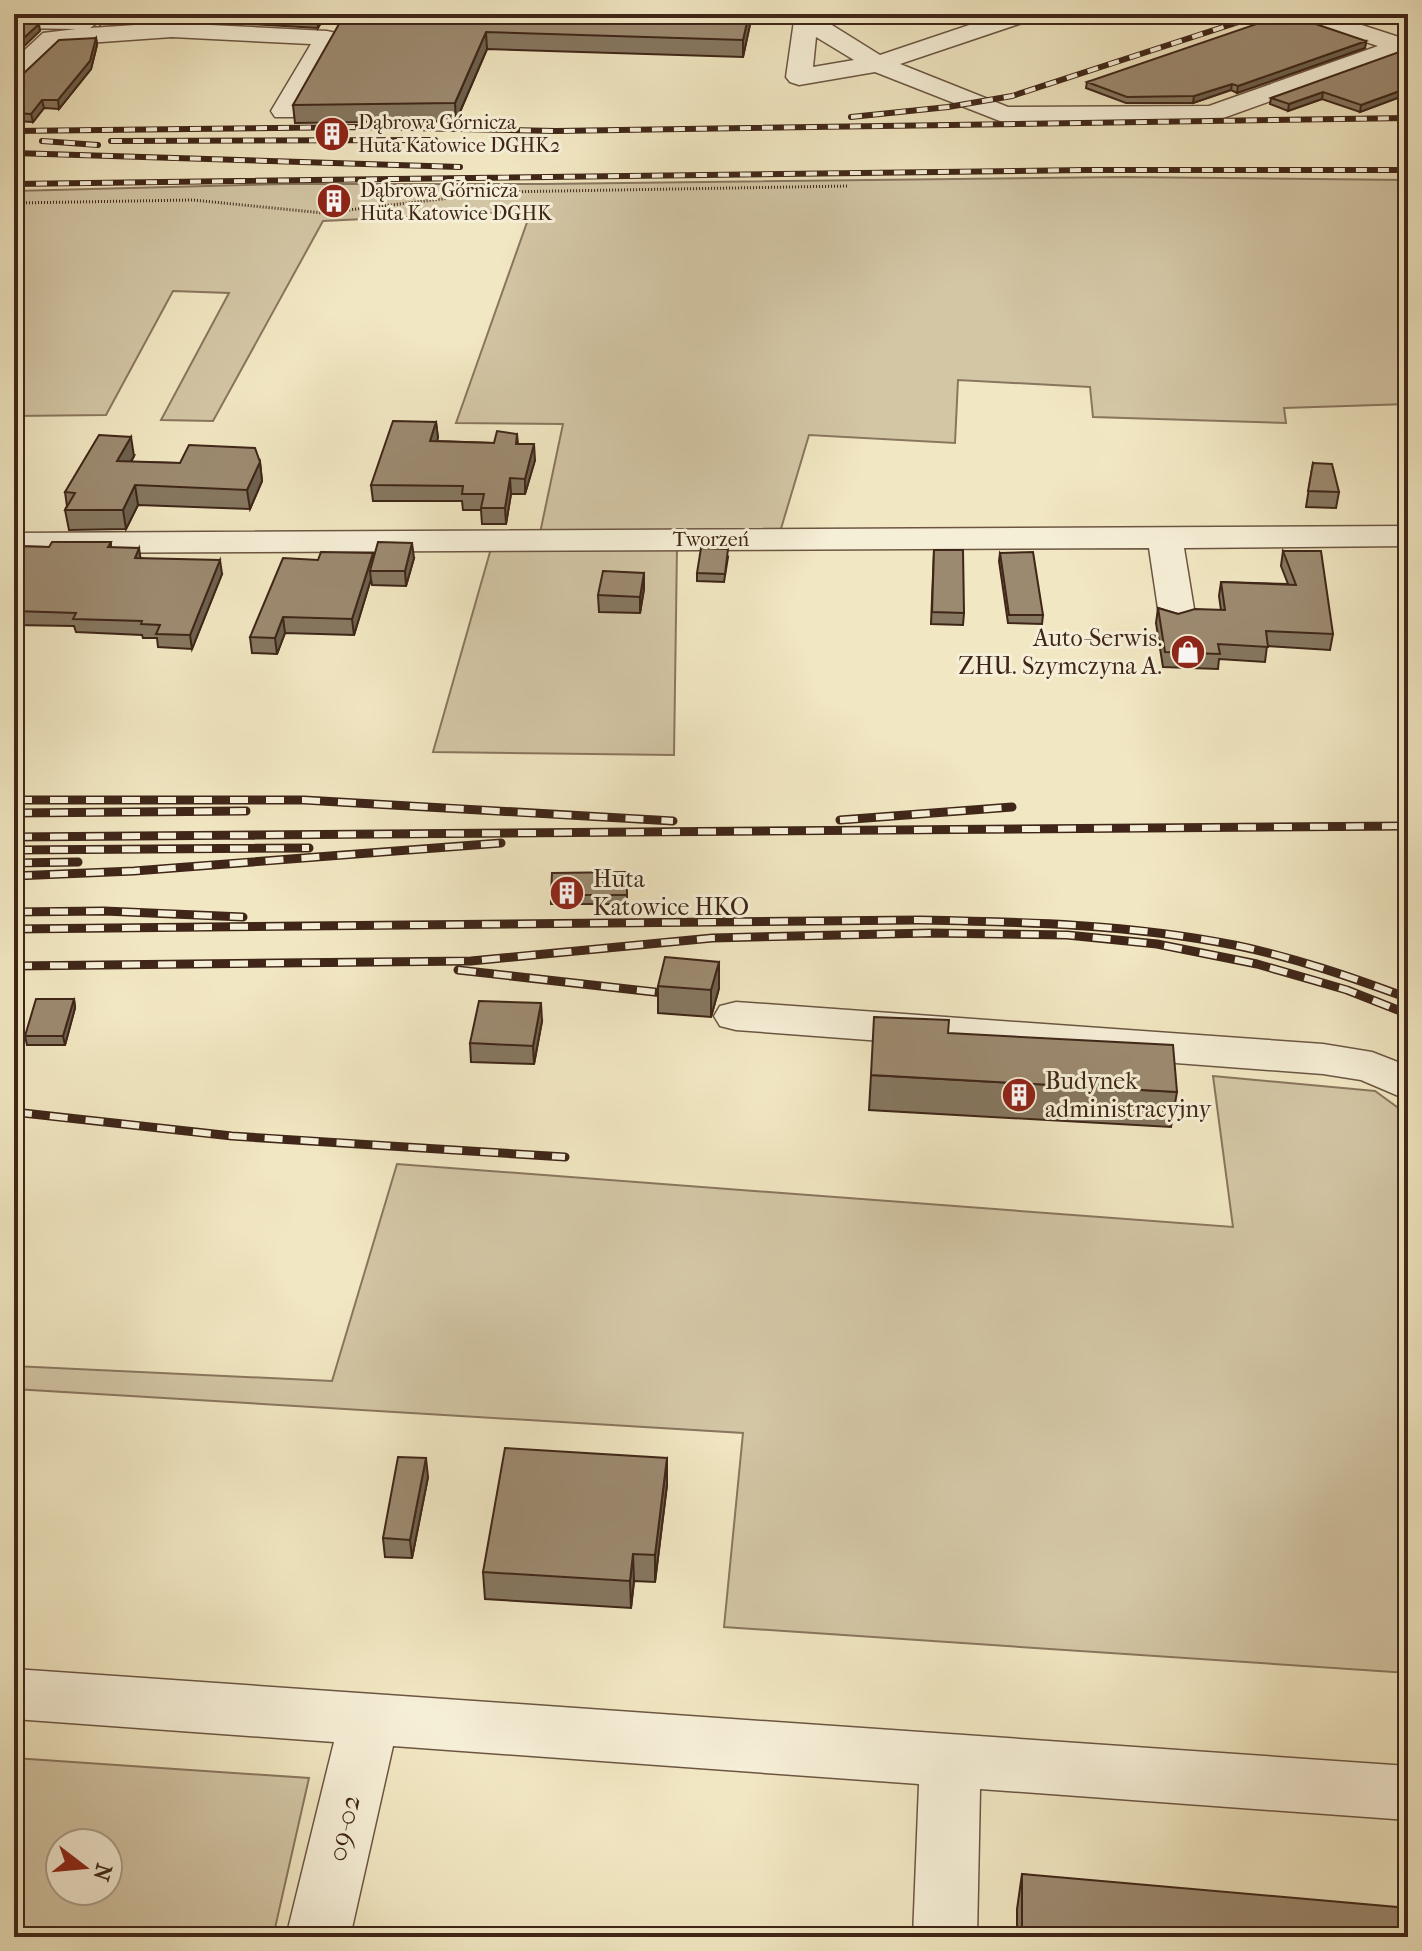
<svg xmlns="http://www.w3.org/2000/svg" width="1422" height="1951" viewBox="0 0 1422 1951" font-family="'IM FELL French Canon',serif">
	<rect width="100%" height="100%" fill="#f1e7c2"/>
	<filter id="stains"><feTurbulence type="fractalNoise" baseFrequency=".0025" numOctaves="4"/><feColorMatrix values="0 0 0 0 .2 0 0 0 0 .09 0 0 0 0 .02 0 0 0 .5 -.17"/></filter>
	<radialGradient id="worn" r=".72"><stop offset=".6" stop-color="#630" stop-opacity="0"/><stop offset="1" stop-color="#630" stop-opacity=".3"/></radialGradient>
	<path fill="#d3c6a5" stroke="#89765e" stroke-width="2" fill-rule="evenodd" d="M1123,177L1408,180V404L1284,408L1286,423L1093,417L1090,387L958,380L955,443L809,435L780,532L540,533L563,424L456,423L531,211L323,221L213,421L161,420L229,293L173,291L106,415L14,416V191L284,184H544Z
		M492,545L677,547L674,755L433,752Z
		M1213,1076L1375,1091L1408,1115V1673L724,1627L743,1433L14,1389V1366L332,1381L397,1164L1233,1227Z
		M14,1758L309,1778L273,1937H14ZM108,1843V1891H60V1843Z"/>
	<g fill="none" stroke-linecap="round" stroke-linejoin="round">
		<g stroke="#6c5642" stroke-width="3">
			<path id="minor" d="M14,14L86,15L95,17L98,22L90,28L165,23L172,14H197L190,24L327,31L336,33L339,38L297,111L293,117H275L271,111L311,44L172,37L59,45L23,79L14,82V60L43,33L76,29L14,28Z
				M795,14H819V17L880,55L1002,14H1038L1034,19L900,64L1008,107L1209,106L1378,46L1296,19L1292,14H1328L1408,40V55L1402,54L1212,122L1005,123L875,72L799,85L790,82L786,77ZM816,37L854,60L813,67Z
				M1408,526V546L1184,548L1195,615L1190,623L1177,626L1164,623L1159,615L1149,548L14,553V533Z
				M736,1002L1323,1044L1372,1052L1408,1066V1100L1361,1080L1323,1074L736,1030L720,1026L714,1016L720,1006Z
				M14,1669L1408,1766V1820L980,1789L977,1937H913L919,1784L393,1746L350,1937H286L334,1742L14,1719Z"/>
		</g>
		<path stroke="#3f2618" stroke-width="3" stroke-dasharray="1 2" stroke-linecap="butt" d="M14,203L193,200L323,213L501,192L849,186"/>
		<use href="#minor" fill="#f6efd7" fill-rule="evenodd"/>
		<g stroke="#3f2618" stroke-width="6">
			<path id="rail-far1" d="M851,117L948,107L1012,96L1257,16
				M14,131L359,127L556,131L1408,118
				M42,141L98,145
				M111,141L435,140
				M14,153L460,167
				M14,184L1086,170H1408"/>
		</g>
		<g stroke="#3f2618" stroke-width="9">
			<path id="rail" d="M14,800H304L673,821
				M14,813L246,811
				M840,820L1012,807
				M14,837L1408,826
				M14,850L309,848
				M14,863L78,862
				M14,876L134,871L501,843
				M14,912L104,911L243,917
				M14,929L919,920C1024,922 1130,924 1234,945C1293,957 1351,977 1408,998
				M14,966L471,961L712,938L931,933L1067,935L1157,944L1257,964L1347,990L1408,1014
				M458,970L681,995
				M14,1112L232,1136L565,1157"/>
		</g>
		<use href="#rail-far1" stroke="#f6efd7" stroke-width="4" stroke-dasharray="11" stroke-linecap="butt"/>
		<use href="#rail" stroke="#f6efd7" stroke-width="6" stroke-dasharray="18" stroke-linecap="butt"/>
	</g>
	<path fill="#867760" stroke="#3f2618" stroke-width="2" d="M197,14H326L318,28L198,21Z
		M373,14H752L743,57L487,49L456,121L295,123L293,105Z
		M96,38L97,45L91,69L59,109L44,108L33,122L14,121V76L24,73Z
		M1366,41L1365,48L1237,93L1231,90L1193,103H1126L1086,88L1087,82Z
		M1408,55V94L1360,112L1322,99L1288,111L1270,104L1271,98Z
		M436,422L438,438L436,441L494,443L517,434L518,444L535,460L525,494H511L506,524H482L481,510H463L462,501H373L371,485Z
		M134,456L131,462L180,463L260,462L262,481L250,509L138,505L126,529L69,530L65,510L67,506L65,492Z
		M1313,463L1339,492L1336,508L1306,507Z
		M111,542V547L141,558L222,574L192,649L158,647L157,638H143L142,635L76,632L74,626L14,625V546L49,547Z
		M934,550L964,613L963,625L931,624Z
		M1283,551L1333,634L1330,650L1267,646L1265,662L1219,659L1218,669L1163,667L1156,623L1158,608L1178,614L1221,610L1219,596L1221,582L1288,584L1281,566Z
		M1000,553L1043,615L1042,624L1008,623L999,561Z
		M728,557L724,582L697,581V573Z
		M414,558L406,586L372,585L371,579L354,635L285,633L277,654L252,653L250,637L373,560Z
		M644,573V589L640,613L599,612L598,595Z
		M627,872V904H551V895Z
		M719,962V988L711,1017L658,1013V986Z
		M74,999L75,1008L65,1045H27L25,1036Z
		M542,1021L534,1064L471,1062L470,1043Z
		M871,1075L1177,1092L1171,1127L869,1110Z
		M667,1458V1485L655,1582L634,1581L631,1608L485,1599L483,1572Z
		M428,1477L412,1558L385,1557L383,1538Z
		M1022,1874L1408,1937H1017V1909Z"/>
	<path fill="#6d614e" stroke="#3f2618" stroke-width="2" d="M98,14H104L100,24Z
		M317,14H326L318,28Z
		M749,14H752V16L743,57V40Z
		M39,24L40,31L14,56V47Z
		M486,32L487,49L456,121L455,103Z
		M96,38L97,45L91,69L59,109L58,100Z
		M1366,41L1365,48L1237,93L1238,86Z
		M1232,84L1231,90L1193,103L1194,96Z
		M1408,88V94L1360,112L1361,105Z
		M1323,92L1322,99L1288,111L1289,104Z
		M42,100L44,108L33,122L31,114Z
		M436,422L438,438L432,456L430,441Z
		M131,437L134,456L120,480L117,461Z
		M534,444L535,460L525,494V479Z
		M260,462L262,481L250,509L247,490Z
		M510,478L511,494L506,524L505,508Z
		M135,485L138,505L126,529L123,510Z
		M412,543L414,558L406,586L405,571Z
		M139,548L141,562L135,558Z
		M373,553L374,569L370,571L371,579L354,635L352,619Z
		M220,560L222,574L192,649L190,635Z
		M644,573V589L640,613V597Z
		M283,617L285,633L277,654L275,638Z
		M719,962V988L711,1017V990Z
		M74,999L75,1008L65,1045L63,1036Z
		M541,1003L542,1021L534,1064L533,1046Z
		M18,1062L24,1090L14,1113V1072Z
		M426,1458L428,1477L412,1558L410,1540Z
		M667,1458V1485L655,1582V1555Z
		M633,1554L634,1581L631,1608L630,1581Z"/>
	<path fill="#9c8a70" stroke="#3f2618" stroke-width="2" d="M373,14H749L743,40L486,32L455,103L293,105L343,17L371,18Z
		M1286,14L1366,41L1238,86L1232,84L1194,96L1127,97L1087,82Z
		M14,23L39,24L14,47Z
		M96,38L90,61L58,100H42L31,114L14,113V76L24,73L59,40Z
		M1399,52L1408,55V88L1361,105L1323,92L1289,104L1271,98Z
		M393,421L436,422L430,441L494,443L497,431L517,434L516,444H534L525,479L510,478L505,508H481L484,494H462L463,486L371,485Z
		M99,435L131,437L117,461L180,463L189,445L255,448L260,462L247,490L135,485L123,510H65L75,493L65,492Z
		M1313,463L1332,464L1339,492L1308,491Z
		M52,542H111L108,547L139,548L135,558L220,560L190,635L156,634L160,625L141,624L142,621L73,619L76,613L14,611V546L49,547Z
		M378,542L412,543L405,571H370Z
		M701,548L728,549L725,574L697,573Z
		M934,550H963L964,613L932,612Z
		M1283,551H1321L1333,634L1266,631L1268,647L1218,644L1220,654L1165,652L1158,608L1178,614L1195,609L1225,610L1221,582L1296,585Z
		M321,552L373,553L352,619L283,617L275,638L250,637L283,558L318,560Z
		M1033,552L1043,615H1009L1000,553Z
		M603,571L644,573L640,597L598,595Z
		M627,872V895H551L552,873Z
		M665,957L719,962L711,990L658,986Z
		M36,999H74L63,1036H25Z
		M479,1001L541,1003L533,1046L470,1043Z
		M874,1017L949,1020L948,1033L1173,1045L1177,1092L871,1075Z
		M14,1062H18L14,1072Z
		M505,1448L667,1458L655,1555L633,1554L630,1581L483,1572Z
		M398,1457L426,1458L410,1540L383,1538Z
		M1022,1874L1408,1908V1937H1022Z"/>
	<defs>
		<g id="building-disc" transform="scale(1.8)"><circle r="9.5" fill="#8f2418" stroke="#f6efd7"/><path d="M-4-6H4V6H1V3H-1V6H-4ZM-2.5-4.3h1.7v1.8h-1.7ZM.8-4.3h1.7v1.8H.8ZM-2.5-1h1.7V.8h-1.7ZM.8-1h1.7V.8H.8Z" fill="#fff"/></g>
		<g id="shop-disc" transform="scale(1.8)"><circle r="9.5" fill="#8f2418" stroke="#f6efd7"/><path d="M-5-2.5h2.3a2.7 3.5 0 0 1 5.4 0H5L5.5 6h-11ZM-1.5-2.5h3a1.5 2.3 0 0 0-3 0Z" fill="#fff"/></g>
	</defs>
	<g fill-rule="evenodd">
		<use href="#building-disc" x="332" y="134"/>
		<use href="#building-disc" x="334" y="201"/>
		<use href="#shop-disc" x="1188" y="652"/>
		<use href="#building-disc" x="567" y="893"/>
		<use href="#building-disc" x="1019" y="1095"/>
	</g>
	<g text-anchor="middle" stroke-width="6" stroke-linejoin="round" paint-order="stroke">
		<g font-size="20" fill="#3f2618" stroke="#f6efd7" text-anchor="start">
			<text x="358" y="129">Dąbrowa Górnicza<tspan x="358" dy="23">Huta Katowice DGHK2</tspan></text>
			<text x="360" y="197">Dąbrowa Górnicza<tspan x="360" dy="23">Huta Katowice DGHK</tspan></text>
		</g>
		<g font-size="20" fill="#3f2618" stroke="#f6efd7">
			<text x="711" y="546">Tworzeń</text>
		</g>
		<g font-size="24" fill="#3f2618" stroke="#f6efd7" text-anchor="start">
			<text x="1162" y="646" text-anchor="end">Auto-Serwis.<tspan x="1162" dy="28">ZHU. Szymczyna A.</tspan></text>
			<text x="593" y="887">Huta<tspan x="593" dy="28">Katowice HKO</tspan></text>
			<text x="1045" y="1089">Budynek<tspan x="1045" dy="28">administracyjny</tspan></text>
		</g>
		<g font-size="28" fill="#3f2618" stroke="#f6efd7">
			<text transform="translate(343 1828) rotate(-77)" y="10">09-02</text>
		</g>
	</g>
	<rect width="1422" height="1951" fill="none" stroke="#f1e7c2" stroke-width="48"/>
	<rect x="16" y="16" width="1390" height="1919" fill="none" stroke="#3f2618" stroke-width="4"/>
	<rect x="24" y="24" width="1374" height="1903" fill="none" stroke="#3f2618" stroke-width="2"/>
	<g transform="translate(84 1867) rotate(106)"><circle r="38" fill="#f6efd7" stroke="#ad9f8b" stroke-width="2"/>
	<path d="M0-6L14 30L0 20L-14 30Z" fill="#8f2418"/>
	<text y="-12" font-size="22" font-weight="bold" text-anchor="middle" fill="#3f2618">N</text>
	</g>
	<rect width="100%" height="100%" filter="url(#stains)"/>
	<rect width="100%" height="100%" fill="url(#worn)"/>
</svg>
